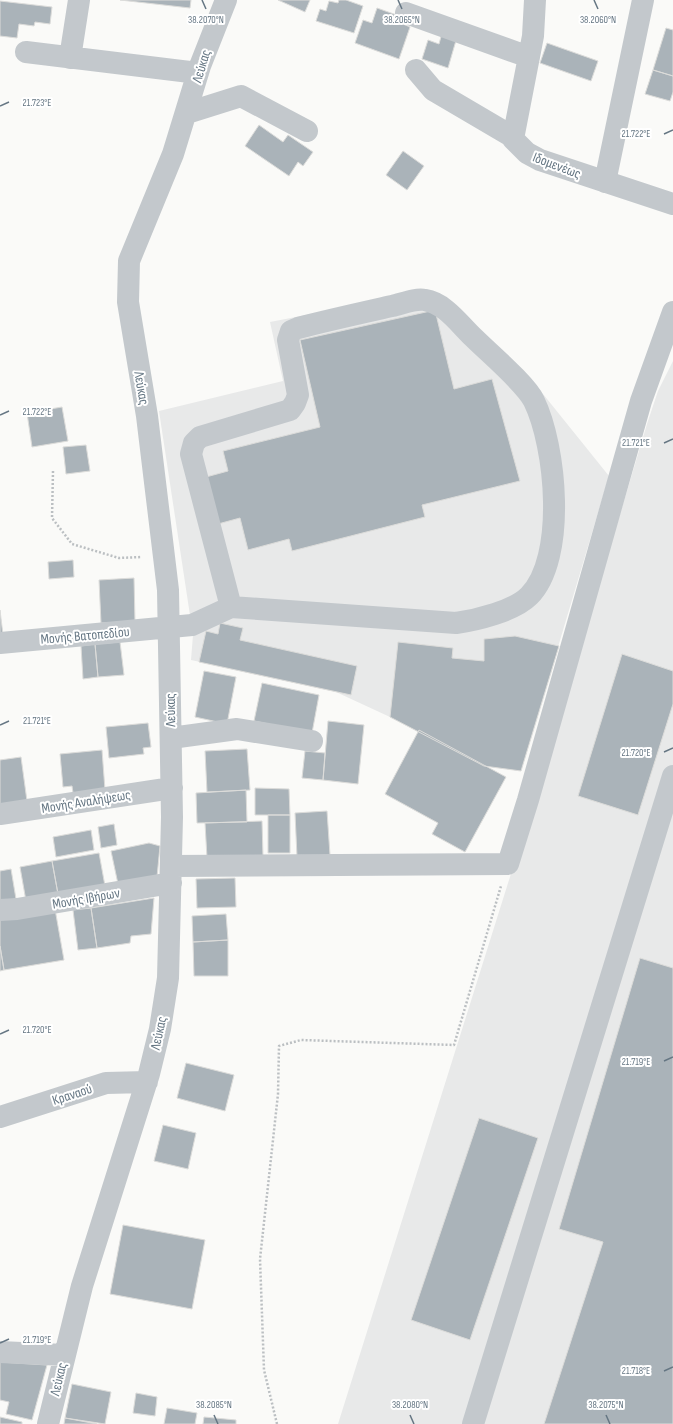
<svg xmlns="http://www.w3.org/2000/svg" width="673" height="1424" viewBox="0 0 673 1424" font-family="'Sofia Sans Condensed',sans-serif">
	<rect width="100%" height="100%" fill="#fafaf8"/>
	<path fill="#e8e9e9" d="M430,291L539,389L609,476L521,771L484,766L390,717L336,692L191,660L193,635L159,411L283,381L270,322Z
		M673,361V1424H338L542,775L647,424L658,391Z"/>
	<path fill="#aab3b9" stroke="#dcdcda" d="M120,0H191L190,8Z
		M278,0H310L305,12Z
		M339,0H346L363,6L354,33L316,21L320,9L326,11L329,1L338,3Z
		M0,1L52,7L50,24L35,22L34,26L19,24L17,38L0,36Z
		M377,8L405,18L403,24L410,27L399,59L355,43L363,20L372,23Z
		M666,28L673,30V76L653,70Z
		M442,33L457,37L448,68L422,59L428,40L439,44Z
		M547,43L598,61L591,81L540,63Z
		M653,70L673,76V92L670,101L645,94Z
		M259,125L283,142L288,135L313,152L303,166L298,162L289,176L245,146Z
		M403,151L424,166L407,190L386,175Z
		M435,310L454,389L492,379L520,481L422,505L425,517L292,551L289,539L248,550L240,518L218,524L206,477L228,471L223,451L320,427L300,340Z
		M62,407L68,441L32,447L27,413Z
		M86,445L90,471L66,474L63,447Z
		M73,560L74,577L49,579L48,562Z
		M134,578L135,622L101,623L99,580Z
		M0,610L3,635H0Z
		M220,623L243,628L240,640L357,666L351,695L199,662L206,631L218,634Z
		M515,636L559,646L521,771L484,766L390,717L398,642L453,648L452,658L484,661V639Z
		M120,642L124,675L98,677L95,644Z
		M95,644L98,677L83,679L81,646Z
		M622,654L673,671V704L638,815L578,796Z
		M204,671L236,677L227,724L195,717Z
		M262,683L319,695L312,733L254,721Z
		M328,721L364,725L358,784L323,780Z
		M148,723L151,747L143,748L144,754L109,758L106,727Z
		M419,730L506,777L465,852L432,834L438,823L385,794Z
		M247,749L250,790L207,792L205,751Z
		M102,750L105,790L73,793L72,786L63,787L60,754Z
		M305,751L325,753L323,780L302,778Z
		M21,757L27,801L0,806V760Z
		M255,788L289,789L290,815H255Z
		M246,790L247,822L197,823L196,793Z
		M327,811L330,855L297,857L295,813Z
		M268,815H290V853H268Z
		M262,821L263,856L207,858L205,823Z
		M114,824L117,845L101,848L98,827Z
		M91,830L94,850L56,857L53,837Z
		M149,843L160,846L157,877L118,884L111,851Z
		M99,853L105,886L58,894L52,861Z
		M52,861L58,894L26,901L20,867Z
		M11,869L16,899L0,901V871Z
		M235,878L236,907L197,908L196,879Z
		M154,898L151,934L131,936L130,943L97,948L91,908Z
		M91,908L97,948L78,950L73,910Z
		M55,909L64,960L4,970L0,946V918Z
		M226,914L228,940L193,942L192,916Z
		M228,940V976H194L193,942Z
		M0,946L4,970L0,971Z
		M640,958L673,968V1424H544L603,1242L559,1229Z
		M186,1063L234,1075L225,1111L177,1098Z
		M479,1118L538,1138L470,1340L411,1320Z
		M163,1125L196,1133L188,1169L154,1161Z
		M123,1225L205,1240L192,1309L110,1294Z
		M0,1362L47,1365L32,1420L6,1414L9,1402L0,1400Z
		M72,1384L111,1392L105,1424L65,1418Z
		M136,1393L157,1397L155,1416L133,1413Z
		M167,1408L197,1413L195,1424H164Z
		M0,1417L22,1422V1424H0Z
		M204,1417L236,1420V1424H203Z
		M65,1418L97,1424H64Z"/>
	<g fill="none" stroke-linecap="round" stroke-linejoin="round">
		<path stroke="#bbbfc2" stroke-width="2.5" stroke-dasharray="2 2" stroke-linecap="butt" d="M53,471L52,518L72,544L119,558L142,557
			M277,1424L264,1370L260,1259L278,1094L279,1046L301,1040L454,1045L501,886"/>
		<path stroke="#c3c8cc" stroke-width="22" d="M535,0L533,36L513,139L527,153L540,160L673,204
			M406,13L529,57
			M26,52L198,73
			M70,58L79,0
			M416,70L433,90L513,137
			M187,113L241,96L307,131
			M605,182L643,0
			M0,643L192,625L231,607L456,623C477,620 514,611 529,596C567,558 556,446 534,401C526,384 489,353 474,338C460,325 445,303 425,300C415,298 402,304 392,306C361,313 329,320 298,328L291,331L288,340L298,395L295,403L290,410L200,437L194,443L191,454L231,607
			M171,738L237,729L312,741
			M0,814L172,788
			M172,866L508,864L528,800L641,401L673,312
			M0,910L17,909L171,883
			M0,1117L106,1083L147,1082
			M0,1352L64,1355
			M48,1424L82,1286L149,1074L160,1029L168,978L172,817L168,590L147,416L128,302L129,261L173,154L200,66L226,0
			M473,1424L673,776"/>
	</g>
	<path fill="none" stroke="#657683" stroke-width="1.5" d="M202,0L206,9M398,0L402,9M594,0L598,9M0,106L9,102M664,134L673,130M0,415L9,411M664,443L673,439M0,725L9,721M664,752L673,748M0,1034L9,1030M664,1061L673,1057M0,1343L9,1339M664,1371L673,1367M214,1415L218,1424M410,1415L414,1424M606,1415L610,1424"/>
	<g text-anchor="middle" stroke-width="4" stroke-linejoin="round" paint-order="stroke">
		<g font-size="14" fill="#657683" stroke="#fff">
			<text transform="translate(201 66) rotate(-73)" y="5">Λεύκας</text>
			<text transform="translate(557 165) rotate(21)" y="5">Ιδομενέως</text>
			<text transform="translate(142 388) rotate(80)" y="5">Λεύκας</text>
			<text transform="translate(85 635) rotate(-5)" y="5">Μονής Βατοπεδίου</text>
			<text transform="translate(170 710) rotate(-91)" y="5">Λεύκας</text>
			<text transform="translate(86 801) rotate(-9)" y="5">Μονής Αναλήψεως</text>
			<text transform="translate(86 898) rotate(-10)" y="5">Μονής Ιβήρων</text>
			<text transform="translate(158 1033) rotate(-78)" y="5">Λεύκας</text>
			<text transform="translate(72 1094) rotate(-18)" y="5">Κραναού</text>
			<text transform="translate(58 1379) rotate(-77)" y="5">Λεύκας</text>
		</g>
	</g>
	<g font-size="10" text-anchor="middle" fill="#657683" stroke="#fff" stroke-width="4" stroke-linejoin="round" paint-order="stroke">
		<text x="206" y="23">38.2070°N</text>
		<text x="402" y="23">38.2065°N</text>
		<text x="598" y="23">38.2060°N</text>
		<text x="37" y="106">21.723°E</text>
		<text x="636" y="137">21.722°E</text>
		<text x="37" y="415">21.722°E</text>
		<text x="636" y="446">21.721°E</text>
		<text x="37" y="724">21.721°E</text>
		<text x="636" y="756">21.720°E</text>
		<text x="37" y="1033">21.720°E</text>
		<text x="636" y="1065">21.719°E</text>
		<text x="37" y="1343">21.719°E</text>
		<text x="636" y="1374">21.718°E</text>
		<text x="214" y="1408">38.2085°N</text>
		<text x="410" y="1408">38.2080°N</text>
		<text x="606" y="1408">38.2075°N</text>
	</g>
</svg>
